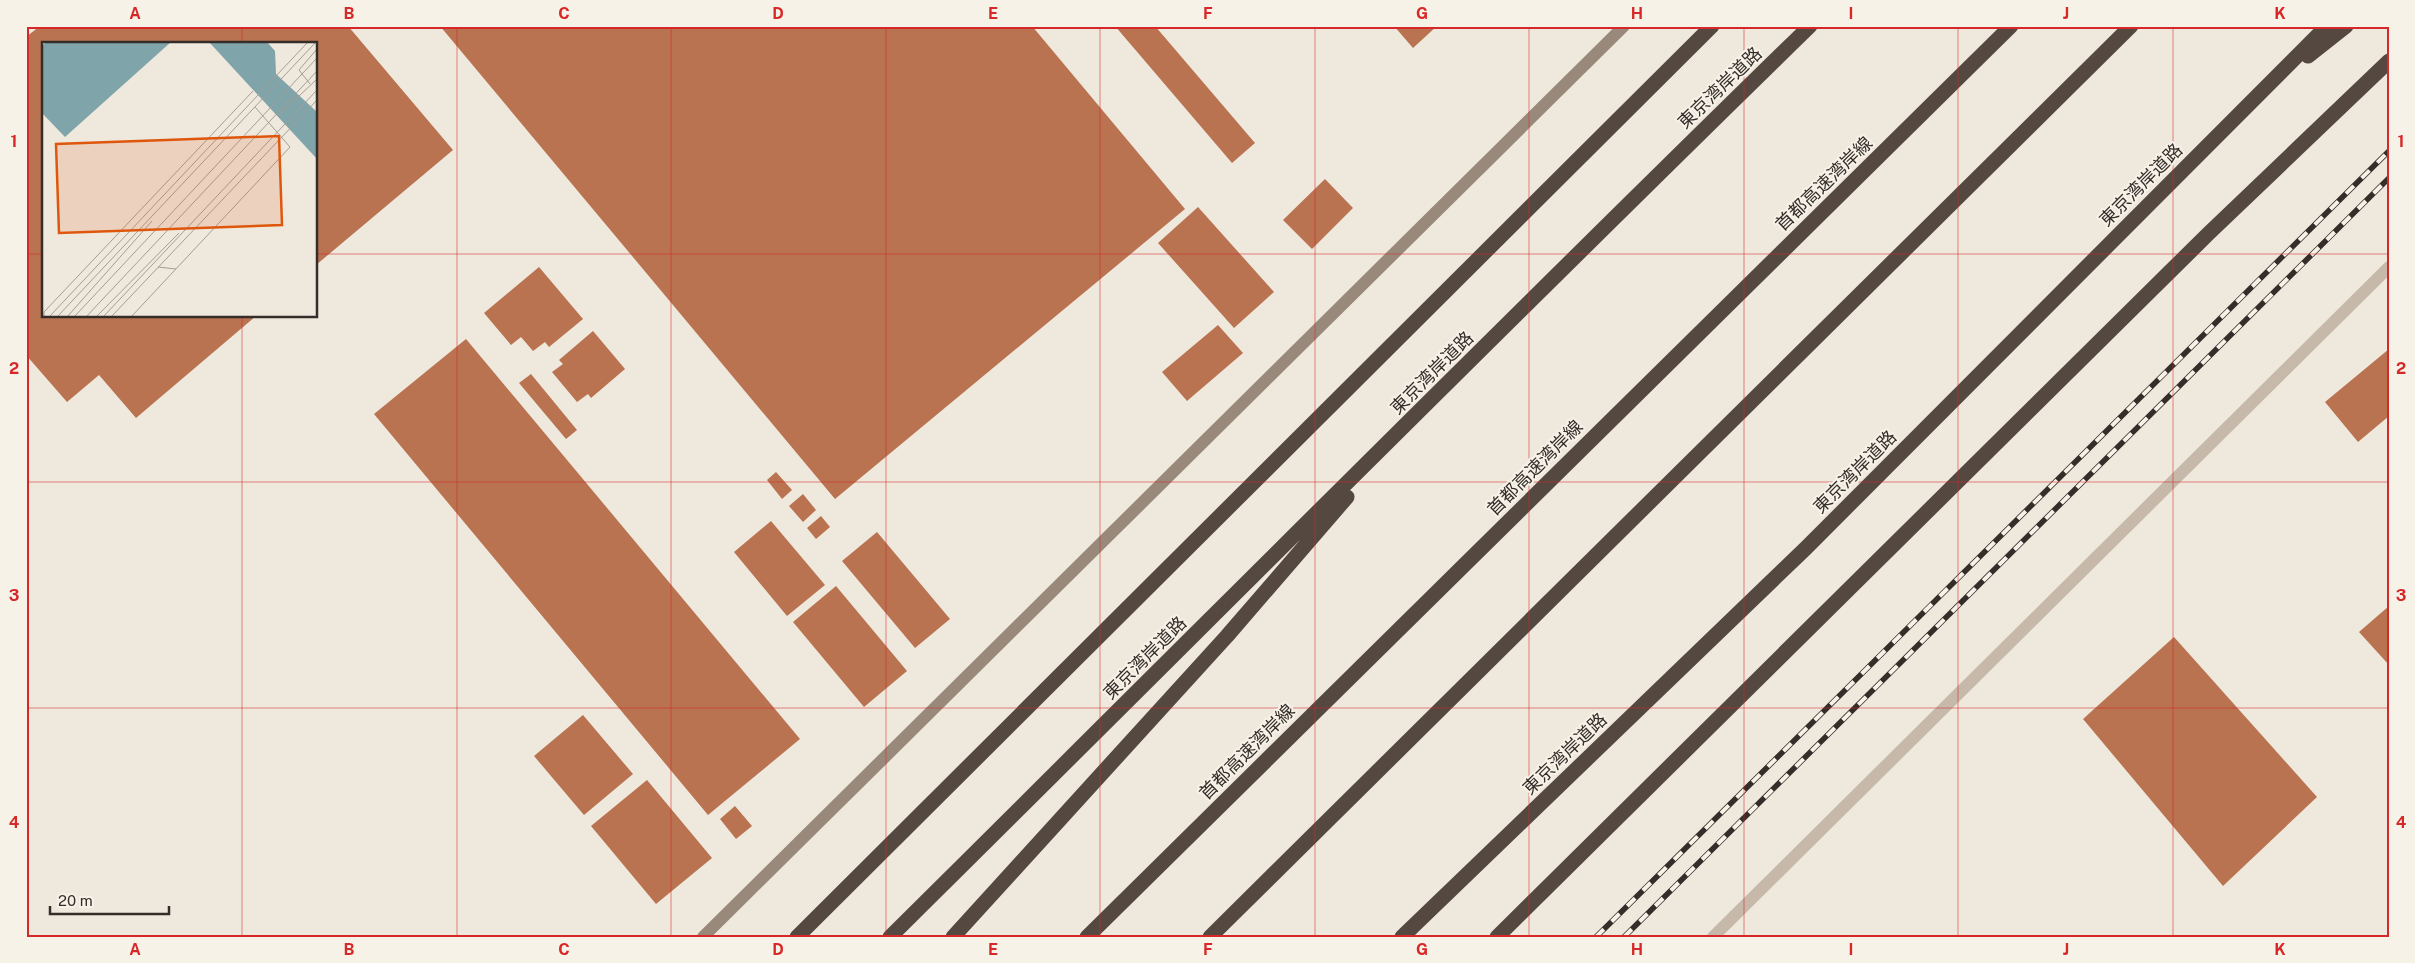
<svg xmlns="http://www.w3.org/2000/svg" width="2415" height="963" viewBox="0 0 2415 963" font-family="'Public Sans','Noto Sans JP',sans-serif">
	<rect width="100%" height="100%" fill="#efe8dd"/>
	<path fill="#b97351" d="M40,26H348L453,150L316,265V44H44V316H256L136,418L99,375L67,402L26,355V37Z
		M440,26H1032L1185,209L835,499Z
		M1115,26H1155L1255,143L1232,163Z
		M1394,26H1437L1413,48Z
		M1325,179L1353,208L1312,249L1283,220Z
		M1198,207L1274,292L1234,328L1158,243Z
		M539,267L583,319L549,347L545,342L533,351L521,337L511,345L484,313Z
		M1218,325L1243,353L1187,401L1162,372Z
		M593,331L625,369L591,398L588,394L577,402L552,372L563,364L559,360Z
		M466,339L800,739L708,815L374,414Z
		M2389,349V416L2358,442L2325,402Z
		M531,374L577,430L566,439L519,383Z
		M776,472L792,490L782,499L767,480Z
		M803,494L816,510L803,522L789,506Z
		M821,516L830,527L816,539L807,528Z
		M771,521L825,585L787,616L734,552Z
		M877,532L950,619L915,648L842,561Z
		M836,586L907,671L864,707L793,622Z
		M2389,606V665L2359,632Z
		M2174,637L2317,797L2223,886L2083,719Z
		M583,715L633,774L584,815L534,756Z
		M647,780L712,858L656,904L591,826Z
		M735,806L752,826L736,839L720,819Z"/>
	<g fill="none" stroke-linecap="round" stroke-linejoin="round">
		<path stroke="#c6b9aa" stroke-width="12" d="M1713,937L2389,267"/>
		<path stroke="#99897b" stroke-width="12" d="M703,937L1624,26"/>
		<path stroke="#544841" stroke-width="15" d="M2308,56L2346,26
			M797,937L1712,26
			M890,937C1197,633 1501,327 1810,26
			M953,937L1227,636L1347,497
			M1087,937L2011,26
			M1210,937L2131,26
			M1402,937L1806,548L2327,26
			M1497,937L2208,234L2389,61"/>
		<g stroke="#342d29" stroke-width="5.5">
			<path id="rail" d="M1596,937L2389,151
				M1624,937L2389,178"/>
		</g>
		<use href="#rail" stroke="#f7f2e8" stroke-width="4" stroke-dasharray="11" stroke-linecap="butt"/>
	</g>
	<path fill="none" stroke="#d62828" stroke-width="1" stroke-opacity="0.55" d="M242,26V44M457,26V937M671,26V937M886,26V937M1100,26V937M1315,26V937M1529,26V937M1744,26V937M1958,26V937M2173,26V937M26,254H44M316,254H2389M242,316V937M26,482H2389M26,708H2389"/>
	<g text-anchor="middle" stroke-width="4" stroke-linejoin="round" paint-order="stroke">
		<g font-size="18" fill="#342d29" stroke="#f7f2e8">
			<text transform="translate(1720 88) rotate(-44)" y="6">東京湾岸道路</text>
			<text transform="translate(1824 184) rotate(-44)" y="6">首都高速湾岸線</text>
			<text transform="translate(2141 185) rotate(-45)" y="6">東京湾岸道路</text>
			<text transform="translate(1432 373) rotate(-45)" y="6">東京湾岸道路</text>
			<text transform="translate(1535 468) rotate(-45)" y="6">首都高速湾岸線</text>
			<text transform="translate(1855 472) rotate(-45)" y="6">東京湾岸道路</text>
			<text transform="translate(1145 658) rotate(-45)" y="6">東京湾岸道路</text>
			<text transform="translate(1247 752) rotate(-45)" y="6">首都高速湾岸線</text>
			<text transform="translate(1565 754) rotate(-44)" y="6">東京湾岸道路</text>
		</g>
	</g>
	<g transform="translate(42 42)">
		<rect width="275" height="275" fill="#efe8dd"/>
		<path d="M4,0H129L23,95L0,71V4ZM167,0H225L233,9L234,32L275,70V117Z" fill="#7fa4a9"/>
		<path fill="none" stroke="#a49d95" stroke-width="1" d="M268,42L257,28L275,7M237,73L275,37M116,225L134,227M2,275V270L211,49M7,275L266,0M15,275L274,0M25,275L110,179M32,275L275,16M44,275L275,29M54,275L137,191M61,275L275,48M69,275L275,58M89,275L248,105L213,65"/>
		<path fill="#df570d" fill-opacity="0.15" stroke="#df570d" stroke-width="2.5" d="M237,94L240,183L17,191L14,102Z"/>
		<rect width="275" height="275" fill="none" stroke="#342d29" stroke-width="2.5"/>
	</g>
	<rect width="2415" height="963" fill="none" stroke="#f7f2e8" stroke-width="55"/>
	<path d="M50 906v8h119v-8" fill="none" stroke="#342d29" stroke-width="2.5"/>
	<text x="58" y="906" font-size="15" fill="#342d29" stroke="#f7f2e8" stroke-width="4" paint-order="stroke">20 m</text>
	<rect x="28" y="28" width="2360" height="908" fill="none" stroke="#d62828" stroke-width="2"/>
	<g font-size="16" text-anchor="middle" font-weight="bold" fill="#d62828">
		<text x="135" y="19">A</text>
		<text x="349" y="19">B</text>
		<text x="564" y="19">C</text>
		<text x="778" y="19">D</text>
		<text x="993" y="19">E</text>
		<text x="1208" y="19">F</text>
		<text x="1422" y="19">G</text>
		<text x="1637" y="19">H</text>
		<text x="1851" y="19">I</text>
		<text x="2066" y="19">J</text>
		<text x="2280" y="19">K</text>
		<text x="14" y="147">1</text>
		<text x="2401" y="147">1</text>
		<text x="14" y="374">2</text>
		<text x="2401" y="374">2</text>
		<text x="14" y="601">3</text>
		<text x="2401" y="601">3</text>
		<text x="14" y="828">4</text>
		<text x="2401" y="828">4</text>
		<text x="135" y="955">A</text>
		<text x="349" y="955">B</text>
		<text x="564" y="955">C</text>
		<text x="778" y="955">D</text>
		<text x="993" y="955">E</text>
		<text x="1208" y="955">F</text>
		<text x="1422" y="955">G</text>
		<text x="1637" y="955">H</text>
		<text x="1851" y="955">I</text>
		<text x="2066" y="955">J</text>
		<text x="2280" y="955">K</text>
	</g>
</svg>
